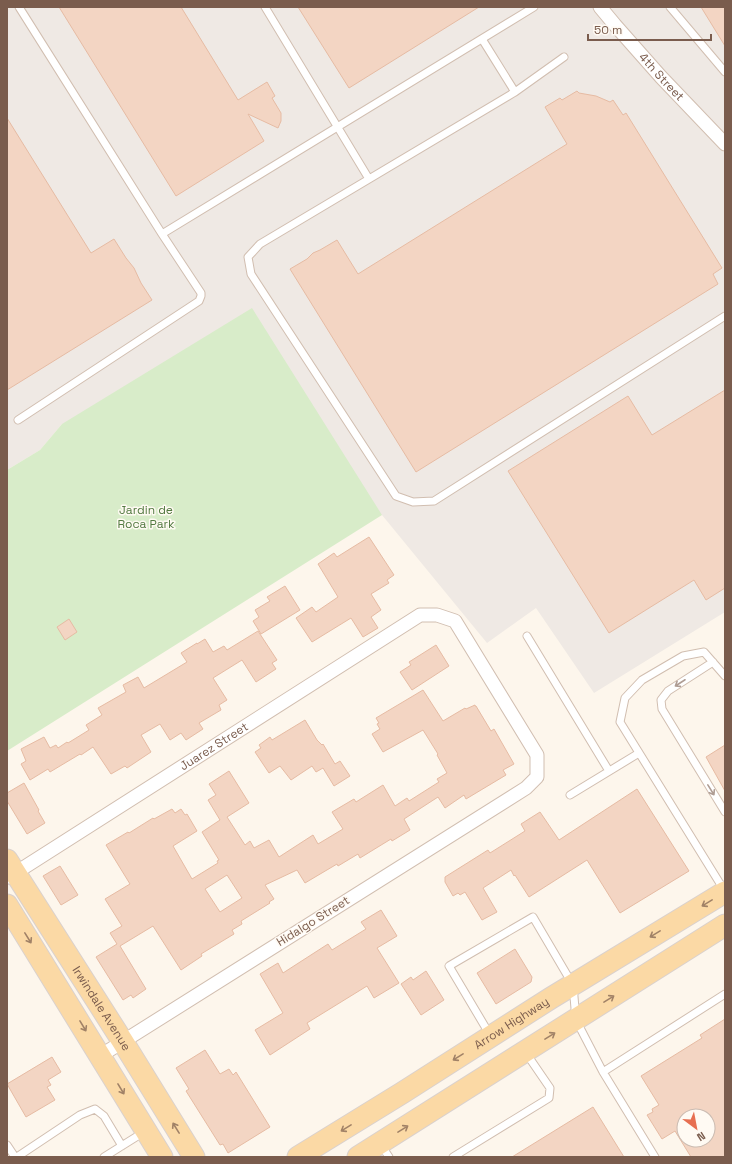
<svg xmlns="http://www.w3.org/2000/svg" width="732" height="1164" viewBox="0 0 732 1164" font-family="'Space Grotesk',sans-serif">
	<rect width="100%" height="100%" fill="#fdf6ec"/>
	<path fill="#efe9e4" d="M7,7H725V612L594,693L536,608L487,643L382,515L62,424L40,450L7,470Z"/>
	<path fill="#d8ecc9" d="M252,308L382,515L7,751V470L40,450L62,424Z"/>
	<path fill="#f3d5c3" stroke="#e6bba3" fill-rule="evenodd" d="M59,7H181L238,100L267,82L275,96L272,98L281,113V121L278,128L248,114L264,141L176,196Z
		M298,7H479L349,88Z
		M701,7H725V46Z
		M577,91L579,93L596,96L610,102L613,100L623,115L626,113L722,268L713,274L718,284L416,472L290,269L307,259L313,253L320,250L337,240L358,274L567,144L545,107L560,98L562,100Z
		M7,118L91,253L114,239L126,258L134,268L141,283L152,300L7,390Z
		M725,390V588L706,600L694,580L609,633L508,471L628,396L652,435Z
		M369,537L394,575L387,580L389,583L371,594L381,610L371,617L378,628L363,637L351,618L312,642L296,618L312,607L316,612L338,597L318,564L334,553L337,557Z
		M285,586L300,610L261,634L253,621L259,617L255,610L270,601L267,597Z
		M69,619L77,632L65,640L57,627Z
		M258,631L277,660L272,663L276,669L256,682L242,660L213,678L227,700L219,705L221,710L199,723L203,729L186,740L181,733L170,740L160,724L141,735L151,752L127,768L125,766L111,774L93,747L81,755L80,754L50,772L48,769L30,780L21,764L26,761L21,749L44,737L50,748L56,745L58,748L67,742L68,743L89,730L86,725L102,715L98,708L126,692L123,685L138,677L144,688L187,662L181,653L197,643V644L205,639L213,652L224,646L227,650Z
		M436,645L449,666L412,690L400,672L411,665L409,662Z
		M423,690L443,721L465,708L466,709L475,705V706H476L491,731L494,729L514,764L503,770L506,775L466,799L464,795L445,808L438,797L404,819L410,830L392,841L391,839L360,858L358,854L338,866L337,864L305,883L297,870L265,885L274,899L269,902L270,903L241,921L242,924L232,930L234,934L201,954L202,956L181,970L153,926L120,946L146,989L133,998L131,995L123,1000L96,957L117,944L110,933L122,926L105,899L130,884L106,845L128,832L129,833L153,818L154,819L172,809L175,813L181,809L185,815L187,814L197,831L173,846L192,879L218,863L217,861L219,860L202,832L220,820L208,800L216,795L209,784L229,771L249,803L227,817L245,845L250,841L254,848L269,840L279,857L313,835L318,844L343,829L332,812L354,799L356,802L383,785L395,806L407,798L409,801L439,782L437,779L447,773L437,755L438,754L423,730L383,752L372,734L380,729L377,724L379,723L376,718ZM227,875L242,898L220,912L205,889Z
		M305,720L317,740L322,745L323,744L335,764L340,761L350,776L334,786L323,768L316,772L312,766L291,780L280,766L269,773L255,752L261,748L259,745L270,737L272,740Z
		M725,745V791L706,757Z
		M24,783L39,810L38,811L45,823L27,834L7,801V793Z
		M637,789L689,871L620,913L587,860L529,897L515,875L514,876L511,870L483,888L497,912L482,920L465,892L460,895L458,893L453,896L445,882V877L488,850L490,853L525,831L521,824L540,812L559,840Z
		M60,866L78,895L61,905L43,876Z
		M381,910L397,936L377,948L399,983L374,998L367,986L307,1023L310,1029L270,1055L255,1030L283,1013L260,974L278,963L283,973L328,944L332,950L366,929L361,922Z
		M515,949L532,977L531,982L496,1004L477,973Z
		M426,971L444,1000L421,1015L401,984L411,977L413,980Z
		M725,1019V1157H691L675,1131L662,1139L647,1115L653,1112L652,1109L659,1105L641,1076L702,1038L700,1035ZM684,1116H708V1140H684Z
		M205,1050L220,1074L229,1069L233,1075L236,1072L270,1127L228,1153L223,1144L220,1145L186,1091L189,1089L176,1068Z
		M52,1057L61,1072L48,1080L51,1085L47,1087L55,1100L26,1117L7,1084Z
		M593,1107L624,1157H512Z"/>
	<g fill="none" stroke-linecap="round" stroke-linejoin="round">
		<g stroke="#d1beb0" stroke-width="9">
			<path id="lane" d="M265,7L369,179
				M670,7L725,72
				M482,39L515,92L260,244L248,257L251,274L396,496L413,502L434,501L725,316
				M515,92L564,57
				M162,234L534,7
				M18,420L199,301L201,296V293L162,234L19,7
				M527,636L609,771
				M713,662L668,691L661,700L662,709L725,812
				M570,795L639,753
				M724,890L620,722L625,698L642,680L683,656L704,652L725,676
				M490,1035L449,966L533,917L573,985L576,1020L603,1072L655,1157
				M603,1072L725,994
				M7,1145L15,1157
				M381,1145L389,1157
				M17,1157L80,1115L95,1109L104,1116L122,1146
				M104,1157L144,1132
				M453,1157L549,1098L550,1088L526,1053"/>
		</g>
		<g stroke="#d1beb0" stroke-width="15">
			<g id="street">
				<path id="s1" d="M600,7L615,25L661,77L725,144"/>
				<path id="s2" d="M9,877L420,615H437L455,621L537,755V777L526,788L100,1056"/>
			</g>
		</g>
		<g stroke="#dad1cd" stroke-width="23">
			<g id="primary">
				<path id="s3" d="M7,860L123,1042L194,1157"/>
				<path d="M7,905L162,1157"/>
				<path id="s4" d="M298,1157L402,1093L551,998L725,892"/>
				<path d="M358,1157L725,925"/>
			</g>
		</g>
		<use href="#lane" stroke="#fff" stroke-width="7"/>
		<use href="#street" stroke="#fff" stroke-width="13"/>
		<use href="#primary" stroke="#fbd9a5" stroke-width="21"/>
	</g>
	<defs><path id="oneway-shaft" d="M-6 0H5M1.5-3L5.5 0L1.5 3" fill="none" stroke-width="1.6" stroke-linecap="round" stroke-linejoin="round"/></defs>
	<g stroke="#af9d94">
		<use href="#oneway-shaft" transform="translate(680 683) rotate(147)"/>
		<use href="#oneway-shaft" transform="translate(711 790) rotate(58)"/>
	</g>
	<g stroke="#a18267">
		<use href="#oneway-shaft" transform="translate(707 903) rotate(149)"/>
		<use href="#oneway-shaft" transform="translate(655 934) rotate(149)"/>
		<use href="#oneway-shaft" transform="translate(28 938) rotate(58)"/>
		<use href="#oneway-shaft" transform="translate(609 999) rotate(-32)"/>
		<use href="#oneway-shaft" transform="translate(83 1026) rotate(59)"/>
		<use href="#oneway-shaft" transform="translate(550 1036) rotate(-32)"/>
		<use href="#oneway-shaft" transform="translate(458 1057) rotate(148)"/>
		<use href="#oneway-shaft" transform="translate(121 1089) rotate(59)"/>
		<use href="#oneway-shaft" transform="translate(176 1128) rotate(-122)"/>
		<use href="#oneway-shaft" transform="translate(346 1128) rotate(148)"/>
		<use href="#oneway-shaft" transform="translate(403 1129) rotate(-32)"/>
	</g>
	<g text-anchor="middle" stroke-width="3" stroke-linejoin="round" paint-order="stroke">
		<g font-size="12" fill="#7a5c4d" stroke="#fffaf3">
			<text dy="4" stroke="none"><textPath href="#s1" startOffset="93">4th Street</textPath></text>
			<text dy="4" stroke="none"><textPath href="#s2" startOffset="243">Juarez Street</textPath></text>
			<text transform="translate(313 921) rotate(-32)" y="4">Hidalgo Street</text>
			<text dy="4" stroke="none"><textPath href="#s3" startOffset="176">Irwindale Avenue</textPath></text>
			<text dy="4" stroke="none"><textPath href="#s4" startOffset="252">Arrow Highway</textPath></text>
		</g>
		<g font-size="12" fill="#537a41" stroke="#fffaf3">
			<text x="146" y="514">Jardin de<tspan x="146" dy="14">Roca Park</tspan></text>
		</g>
	</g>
	<rect width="732" height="1164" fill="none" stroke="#7a5c4d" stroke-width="16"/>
	<g transform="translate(696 1128) rotate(148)"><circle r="19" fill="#fffaf3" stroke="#cabbb1"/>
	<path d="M0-3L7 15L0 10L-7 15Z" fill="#e76f51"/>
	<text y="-6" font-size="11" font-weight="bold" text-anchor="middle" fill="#7a5c4d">N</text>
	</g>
	<path d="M588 34v6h123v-6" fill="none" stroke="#7a5c4d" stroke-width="2"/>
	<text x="594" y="34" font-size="12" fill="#7a5c4d" stroke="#fffaf3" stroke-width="3" paint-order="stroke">50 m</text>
</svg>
